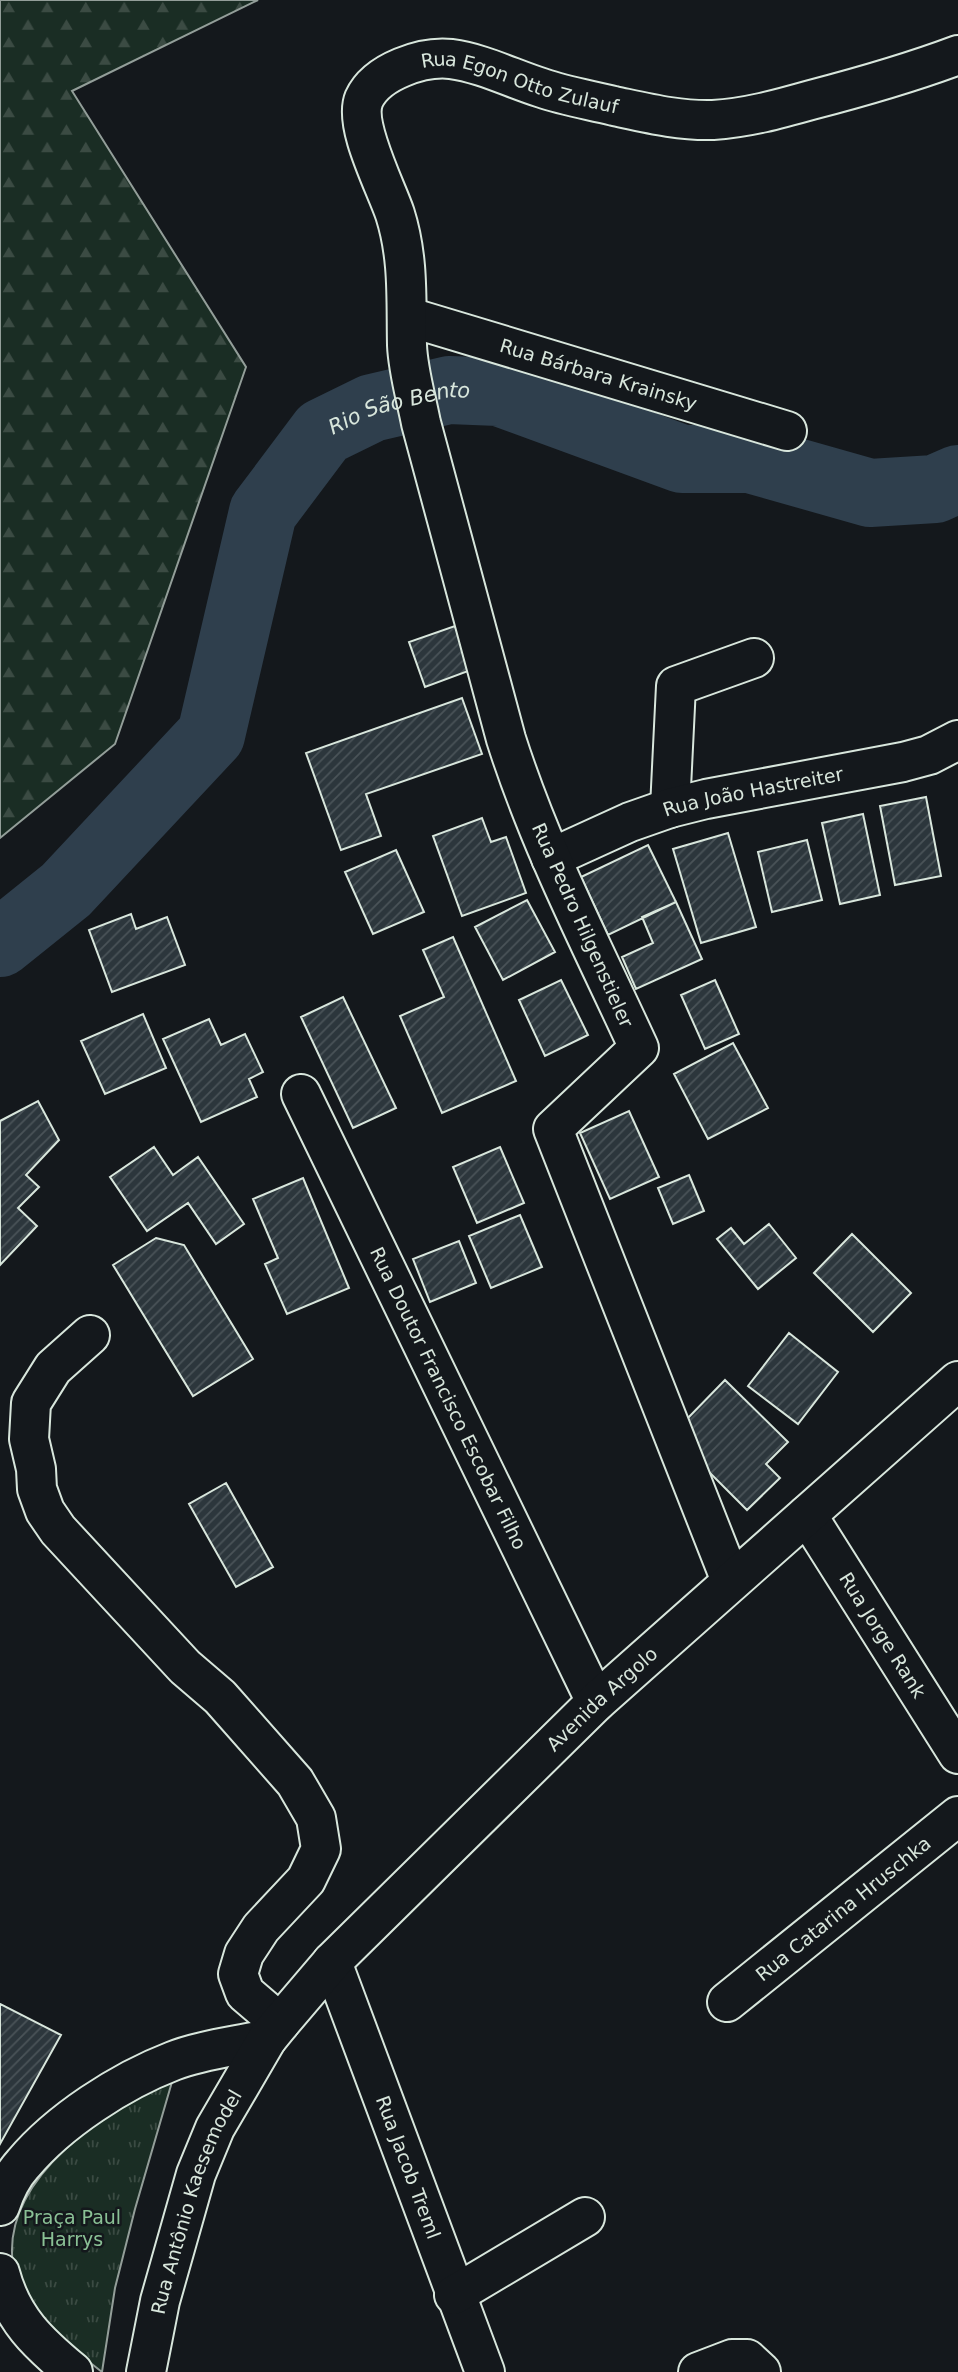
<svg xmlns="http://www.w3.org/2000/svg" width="958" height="2372" viewBox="0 0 958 2372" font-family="'DejaVu Sans',sans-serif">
	<defs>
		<pattern id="grass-tufts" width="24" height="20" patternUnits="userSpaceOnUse" patternTransform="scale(1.75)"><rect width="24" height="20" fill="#1a2d24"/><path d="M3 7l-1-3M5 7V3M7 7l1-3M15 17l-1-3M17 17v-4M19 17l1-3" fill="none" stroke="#3b4b43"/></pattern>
		<pattern id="forest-firs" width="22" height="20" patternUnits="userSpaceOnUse" patternTransform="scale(1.75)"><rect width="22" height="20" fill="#1a2d24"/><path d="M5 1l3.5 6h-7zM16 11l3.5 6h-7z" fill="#3b4b43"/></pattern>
		<pattern id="building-hatch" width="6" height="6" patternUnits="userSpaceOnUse" patternTransform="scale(1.75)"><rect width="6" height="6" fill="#2c363c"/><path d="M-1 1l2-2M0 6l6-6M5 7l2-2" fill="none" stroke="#4a5358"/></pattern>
	</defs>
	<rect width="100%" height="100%" fill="#14181c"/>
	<path fill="url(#grass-tufts)" stroke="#939e99" stroke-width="2" d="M174,2075L135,2209L115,2288L102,2372C72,2348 39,2325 19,2291C15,2283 15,2273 13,2265C0,2176 109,2111 174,2075Z"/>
	<path fill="url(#forest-firs)" stroke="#939e99" stroke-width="2" d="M0,0H258L72,91L246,367L115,744L0,838Z"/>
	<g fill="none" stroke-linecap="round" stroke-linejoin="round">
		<path stroke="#2f3f4d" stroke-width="68" id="s1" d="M0,943L66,890L211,735L263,512L323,432L372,408L449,390L499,392L682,459H750L870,493L935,489L958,479"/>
	</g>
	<path fill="url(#building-hatch)" stroke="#d8e6dc" stroke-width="2" d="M455,626L471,670L425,687L409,642Z
		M462,698L482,754L366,794L381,836L341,850L306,753Z
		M926,797L941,876L895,885L880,806Z
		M863,814L880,895L840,904L822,823Z
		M482,818L491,842L506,837L526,893L462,916L433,836Z
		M728,833L756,927L701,943L673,849Z
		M807,840L822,900L772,912L758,852Z
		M648,845L676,902L608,935L581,877Z
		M396,850L424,912L373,934L345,872Z
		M527,900L555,952L503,980L475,927Z
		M676,902L702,959L636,989L622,957L653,943L642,917Z
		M131,914L136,929L167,917L185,965L112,992L89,930Z
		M453,937L516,1081L442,1113L400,1016L444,997L423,950Z
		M561,980L588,1035L545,1056L519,1000Z
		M715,980L739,1034L705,1049L681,995Z
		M343,997L396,1108L353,1128L301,1017Z
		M143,1014L166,1068L105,1094L81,1041Z
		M209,1019L221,1045L245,1034L263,1072L249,1079L257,1097L201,1122L163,1039Z
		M733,1043L768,1108L708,1139L674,1074Z
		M38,1101L59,1140L26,1175L39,1187L18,1208L37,1226L0,1265V1121Z
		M629,1111L659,1177L610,1199L580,1133Z
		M154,1147L173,1175L198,1157L244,1224L216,1244L188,1203L147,1231L110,1177Z
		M500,1147L524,1203L477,1223L453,1167Z
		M689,1175L704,1211L673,1224L658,1188Z
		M303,1178L349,1288L287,1314L265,1264L278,1258L253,1199Z
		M520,1215L542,1267L491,1288L469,1236Z
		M769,1224L796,1258L758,1289L717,1239L731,1228L744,1244Z
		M852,1234L911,1293L873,1332L814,1273Z
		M156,1238L184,1245L253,1359L193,1396L113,1265Z
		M459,1241L476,1283L430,1302L413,1259Z
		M789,1333L838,1372L798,1424L748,1386Z
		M725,1380L788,1442L766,1464L780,1478L747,1510L701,1464L684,1422Z
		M226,1483L273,1567L236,1587L189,1504Z
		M0,2004L61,2035L0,2144Z"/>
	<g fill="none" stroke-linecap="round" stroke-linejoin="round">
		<g stroke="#d8e6dc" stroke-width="42">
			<g id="minor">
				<path id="s2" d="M409,317L787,431"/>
				<path d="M670,808L676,686L754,658"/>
				<path id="s3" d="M551,858L630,822L670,808L706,799L903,762L929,755L958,740"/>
				<path id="s4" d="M301,1094L596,1702"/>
				<path d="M90,1335L53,1368L31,1403L29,1439L36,1469L37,1489L45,1511L58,1530L185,1667L220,1697L295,1782L316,1818L321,1849L306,1880L261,1928L244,1954L238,1974L245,1993L280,2023"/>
				<path id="s5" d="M807,1515L958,1754"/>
				<path id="s6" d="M731,1581L553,1129L639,1048C592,946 540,846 506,739L421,423C416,397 408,371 407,345C406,300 409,258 395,214C386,187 353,125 364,99C377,71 423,56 451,59C482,63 513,79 542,88C565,96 590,100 614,106C647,113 679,121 713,120C747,118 779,109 811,100C861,87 910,73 958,55"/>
				<path id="s7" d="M332,1962L485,2372"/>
				<path id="s8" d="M727,2002L958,1816"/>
				<path d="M0,2206C5,2191 12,2176 23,2164C59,2121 121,2081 173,2061C200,2050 237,2046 267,2039"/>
				<path d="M0,2273C12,2319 38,2343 73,2372"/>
				<path d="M454,2295L585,2217"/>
				<path d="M698,2372L732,2359H747L761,2372"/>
			</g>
		</g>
		<g stroke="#d8e6dc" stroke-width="42">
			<g id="major">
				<path id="s9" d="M146,2372L160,2301L196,2174L215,2128L267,2039L280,2023L332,1962L596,1702L958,1381"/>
			</g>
		</g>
		<use href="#minor" stroke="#14181c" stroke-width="38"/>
		<use href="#major" stroke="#14181c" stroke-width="38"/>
	</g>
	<g text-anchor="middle" stroke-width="5" stroke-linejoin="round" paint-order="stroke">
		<g font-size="19" fill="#d8e6dc" stroke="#14181c">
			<text dy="7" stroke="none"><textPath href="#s6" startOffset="1773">Rua Egon Otto Zulauf</textPath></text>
			<text dy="7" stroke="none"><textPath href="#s2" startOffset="198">Rua Bárbara Krainsky</textPath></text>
			<text dy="7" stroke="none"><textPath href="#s3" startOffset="214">Rua João Hastreiter</textPath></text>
			<text transform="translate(583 925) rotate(66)" y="7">Rua Pedro Hilgenstieler</text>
			<text dy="7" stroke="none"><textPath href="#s4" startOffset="338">Rua Doutor Francisco Escobar Filho</textPath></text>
			<text dy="7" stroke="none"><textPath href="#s5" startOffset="142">Rua Jorge Rank</textPath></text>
			<text dy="7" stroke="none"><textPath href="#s9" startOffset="835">Avenida Argolo</textPath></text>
			<text dy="7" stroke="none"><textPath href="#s8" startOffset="149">Rua Catarina Hruschka</textPath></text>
			<text dy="7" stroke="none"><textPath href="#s7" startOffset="219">Rua Jacob Treml</textPath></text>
			<text dy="7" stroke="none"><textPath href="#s9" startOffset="178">Rua Antônio Kaesemodel</textPath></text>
		</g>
		<g font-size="19" fill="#8ac095" stroke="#14181c">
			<text x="72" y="2224">Praça Paul<tspan x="72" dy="22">Harrys</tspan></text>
		</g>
		<g font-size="21" font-style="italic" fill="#d8e6dc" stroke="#14181c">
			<text dy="7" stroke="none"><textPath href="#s1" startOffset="707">Rio São Bento</textPath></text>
		</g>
	</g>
</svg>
